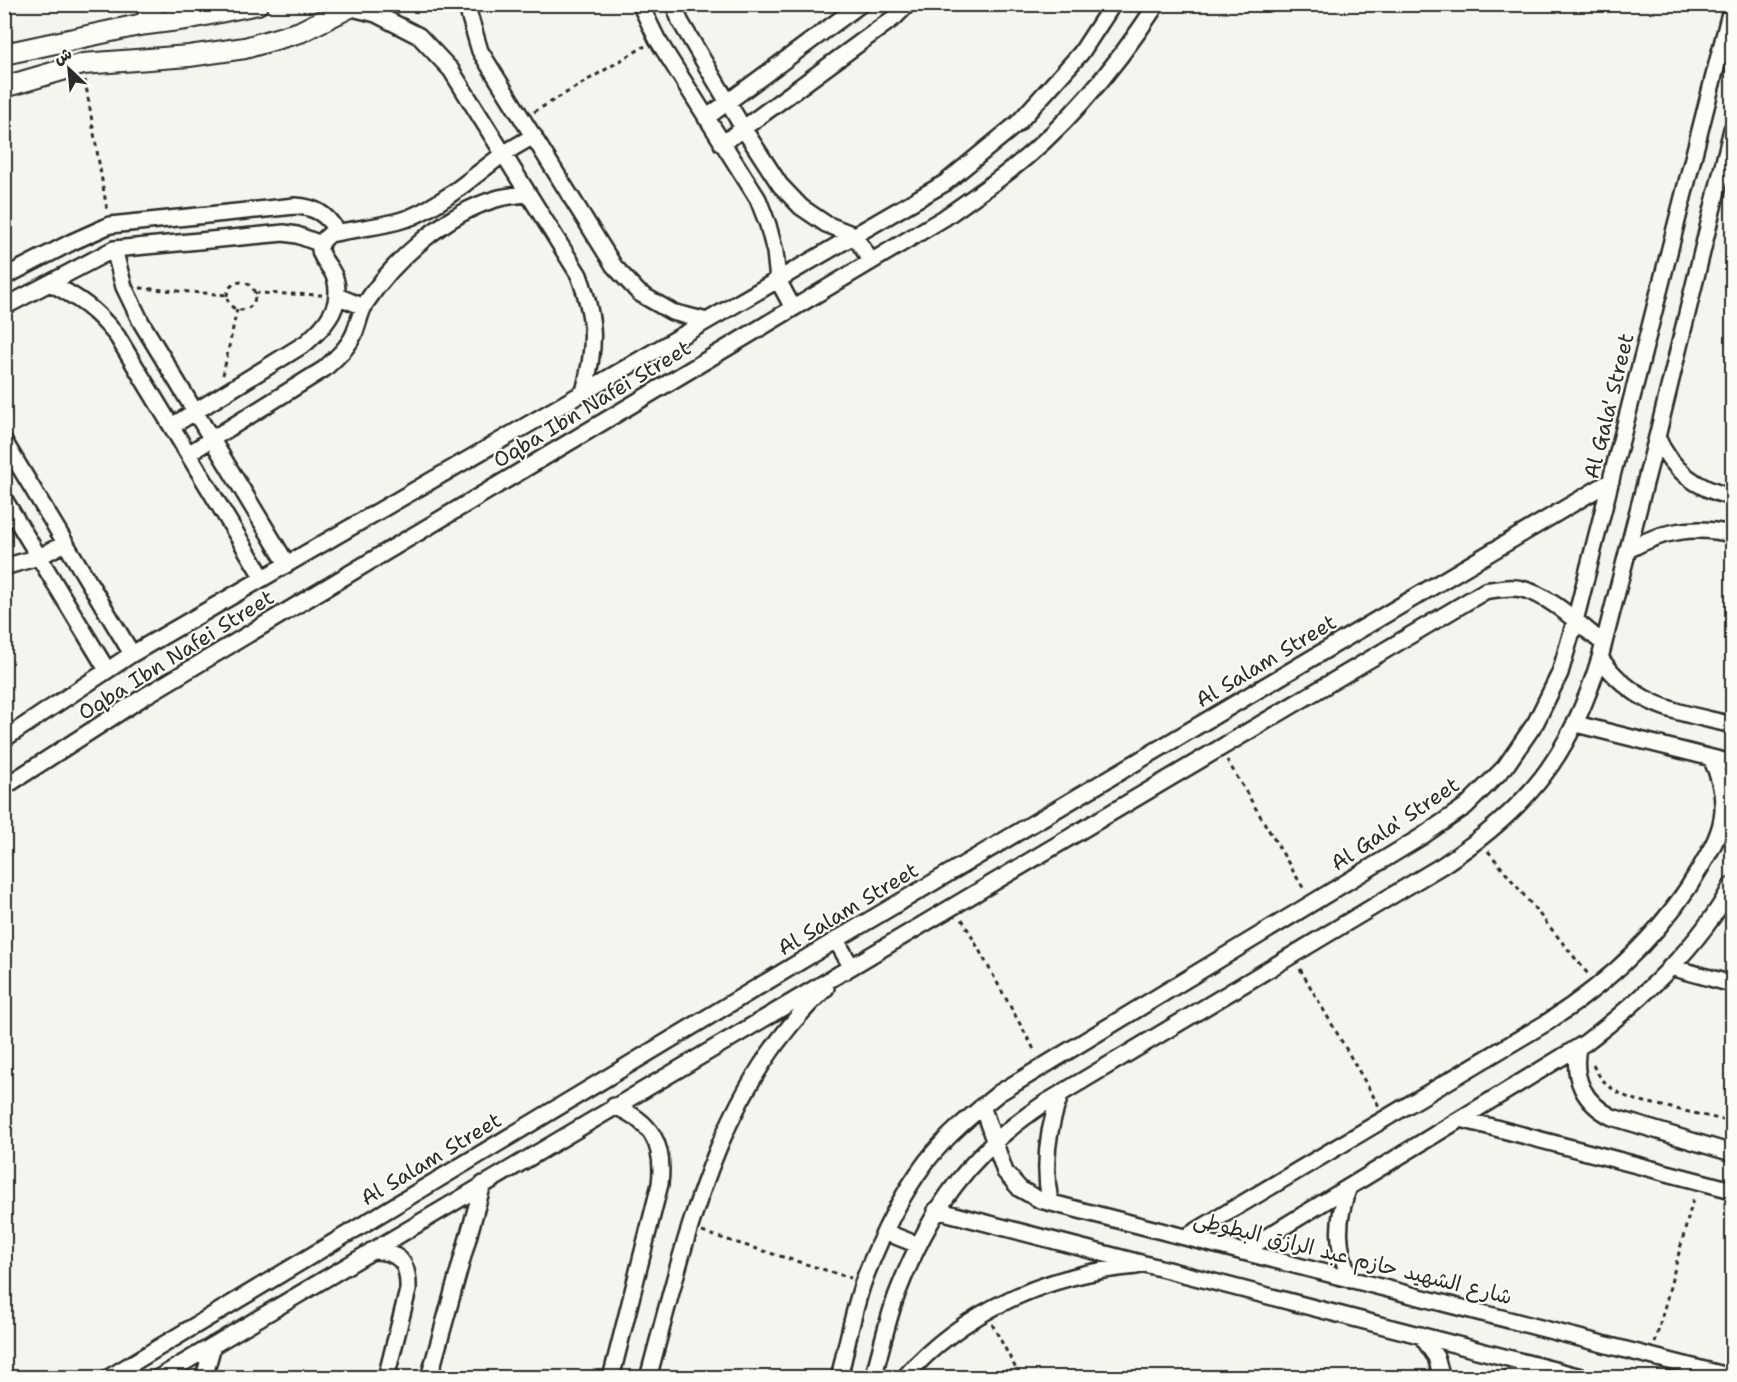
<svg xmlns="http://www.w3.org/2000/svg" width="1737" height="1382" viewBox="0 0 1737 1382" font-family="'Shantell Sans','Playpen Sans Arabic',sans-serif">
	<rect width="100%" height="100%" fill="#f5f4ef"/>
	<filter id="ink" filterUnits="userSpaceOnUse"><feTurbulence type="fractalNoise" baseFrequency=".0167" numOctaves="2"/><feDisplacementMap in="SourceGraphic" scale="12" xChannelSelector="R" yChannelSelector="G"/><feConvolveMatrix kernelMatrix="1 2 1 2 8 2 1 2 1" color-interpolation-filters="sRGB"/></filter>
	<g filter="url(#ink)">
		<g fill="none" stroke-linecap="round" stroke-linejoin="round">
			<g stroke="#2b2b2b" stroke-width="20">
				<path id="minor" d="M466,4L480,51L614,266L639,293L672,312L707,321
					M640,4L657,39L758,199L768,225L775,252L778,280L793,308
					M674,4L680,21L743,128L780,185L801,207L826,224L854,235L871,261
					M352,8L376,14L419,36L451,70L579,275C596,321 596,345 584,392
					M139,25L158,4
					M706,118L861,4
					M722,144L895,17L908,4
					M114,249L124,287L141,322L287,564
					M4,277L72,242L110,225L295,206C315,207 327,214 337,232
					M50,283C81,299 96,310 117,336L263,578
					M337,296L364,307
					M4,307L114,249L284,233L297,235L321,244
					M172,426L306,343C318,332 332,319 336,302C338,291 337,279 331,270C322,256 312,248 330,234C357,228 385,227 411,217C446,202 472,177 502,155C512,148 523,142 534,136
					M1657,437C1672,471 1697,489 1732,497
					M4,441L132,654
					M188,454L324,369C335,359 348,348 354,334C358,325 360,313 365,304C393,261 446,213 496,199C506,196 517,195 528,194
					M4,499L107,670
					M1628,550C1662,531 1694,525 1732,534
					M4,567L39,557L65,543
					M1600,658C1637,708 1676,711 1732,725
					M1576,724L1732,763
					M4,739L132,654L945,183L1018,123L1081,53L1113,4
					M4,787L145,696L944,218C964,204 984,190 1004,175C1065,129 1115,68 1157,4
					M836,940L851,966L844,972
					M1670,967L1732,984
					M1578,1048C1572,1078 1584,1103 1612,1117L1732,1153
					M982,1106L1005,1172L1020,1189L1040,1200L1732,1377
					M1461,1119L1732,1190
					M1349,1187C1336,1219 1336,1248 1351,1280
					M1050,1202C1043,1164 1047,1130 1061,1093
					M936,1210L1585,1378
					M885,1232L918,1245
					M1186,1237L1546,1023C1610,982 1664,932 1702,865C1712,848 1722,831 1723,810C1724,791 1719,775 1711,758
					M371,1251C399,1251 409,1262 408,1290L386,1378
					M1242,1252L1585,1043C1638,1003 1701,945 1732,885
					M1421,1335L1436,1357L1442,1378
					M108,1378L836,940L1611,481
					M158,1378L1485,591C1498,589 1510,586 1522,589C1550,595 1581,626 1603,643
					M204,1378L213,1345
					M429,1378L483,1184
					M611,1378L660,1184C665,1144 651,1121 614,1106
					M648,1378C686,1240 716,1088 826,988
					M839,1378C847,1345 853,1311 864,1280C879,1241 901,1195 926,1162C946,1136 973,1114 999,1093L1421,837L1466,806L1505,767L1536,722L1560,673L1575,621L1732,5
					M873,1378C881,1350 887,1321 897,1294C930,1209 969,1153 1045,1103L1443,865C1528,808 1570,757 1600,658L1657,437L1732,129
					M904,1378C962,1311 1050,1273 1137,1266
					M1510,1378L1531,1364"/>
			</g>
			<g stroke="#2b2b2b" stroke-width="24">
				<path id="tertiary" d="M4,54L139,25L186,19L258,4
					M4,87L83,64L189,56L245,48L300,32L356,4"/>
			</g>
			<path stroke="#2b2b2b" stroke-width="3" stroke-dasharray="4.5 4.5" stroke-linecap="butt" d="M85,80L107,210
				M534,112L645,46
				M227 296a14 14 0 1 1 28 0a14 14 0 1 1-28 0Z
				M140,288L228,295
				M255,293L322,295
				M223,375L237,309
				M1227,760L1305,891
				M1488,851L1588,974
				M962,919L1036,1053
				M1300,969L1379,1106
				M1593,1065C1601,1082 1614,1092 1632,1099L1732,1122
				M702,1232L851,1278
				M992,1324L1021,1378
				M1655,1343L1694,1196"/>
			<use href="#minor" stroke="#fdfcf7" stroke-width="15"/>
			<use href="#tertiary" stroke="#fdfcf7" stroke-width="20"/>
		</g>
	</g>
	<g text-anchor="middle" stroke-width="4.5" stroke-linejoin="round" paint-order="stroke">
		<g font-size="21" fill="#2b2b2b" stroke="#fdfcf7">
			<text transform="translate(592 404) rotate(-31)" y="7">Oqba Ibn Nafei Street</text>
			<text transform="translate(1609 406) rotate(-76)" y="7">Al Gala' Street</text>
			<text transform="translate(176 655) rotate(-32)" y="7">Oqba Ibn Nafei Street</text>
			<text transform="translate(1266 661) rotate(-31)" y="7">Al Salam Street</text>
			<text transform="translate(1395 824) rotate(-34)" y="7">Al Gala' Street</text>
			<text transform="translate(848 909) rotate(-31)" y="7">Al Salam Street</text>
			<text transform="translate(431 1159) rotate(-31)" y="7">Al Salam Street</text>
			<text transform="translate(1353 1258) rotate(14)" y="7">شارع الشهيد حازم عبد الرازق البطوطى</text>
		</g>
	</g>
	<rect width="1737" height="1382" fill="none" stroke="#fdfcf7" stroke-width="24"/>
	<rect x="12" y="12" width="1713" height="1358" fill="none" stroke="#2b2b2b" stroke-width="2" filter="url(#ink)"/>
	<g transform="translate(69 69) rotate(334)" stroke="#fdfcf7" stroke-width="4.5" paint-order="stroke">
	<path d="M0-4.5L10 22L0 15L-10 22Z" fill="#2b2b2b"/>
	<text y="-9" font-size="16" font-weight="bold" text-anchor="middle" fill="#2b2b2b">ش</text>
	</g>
</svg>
